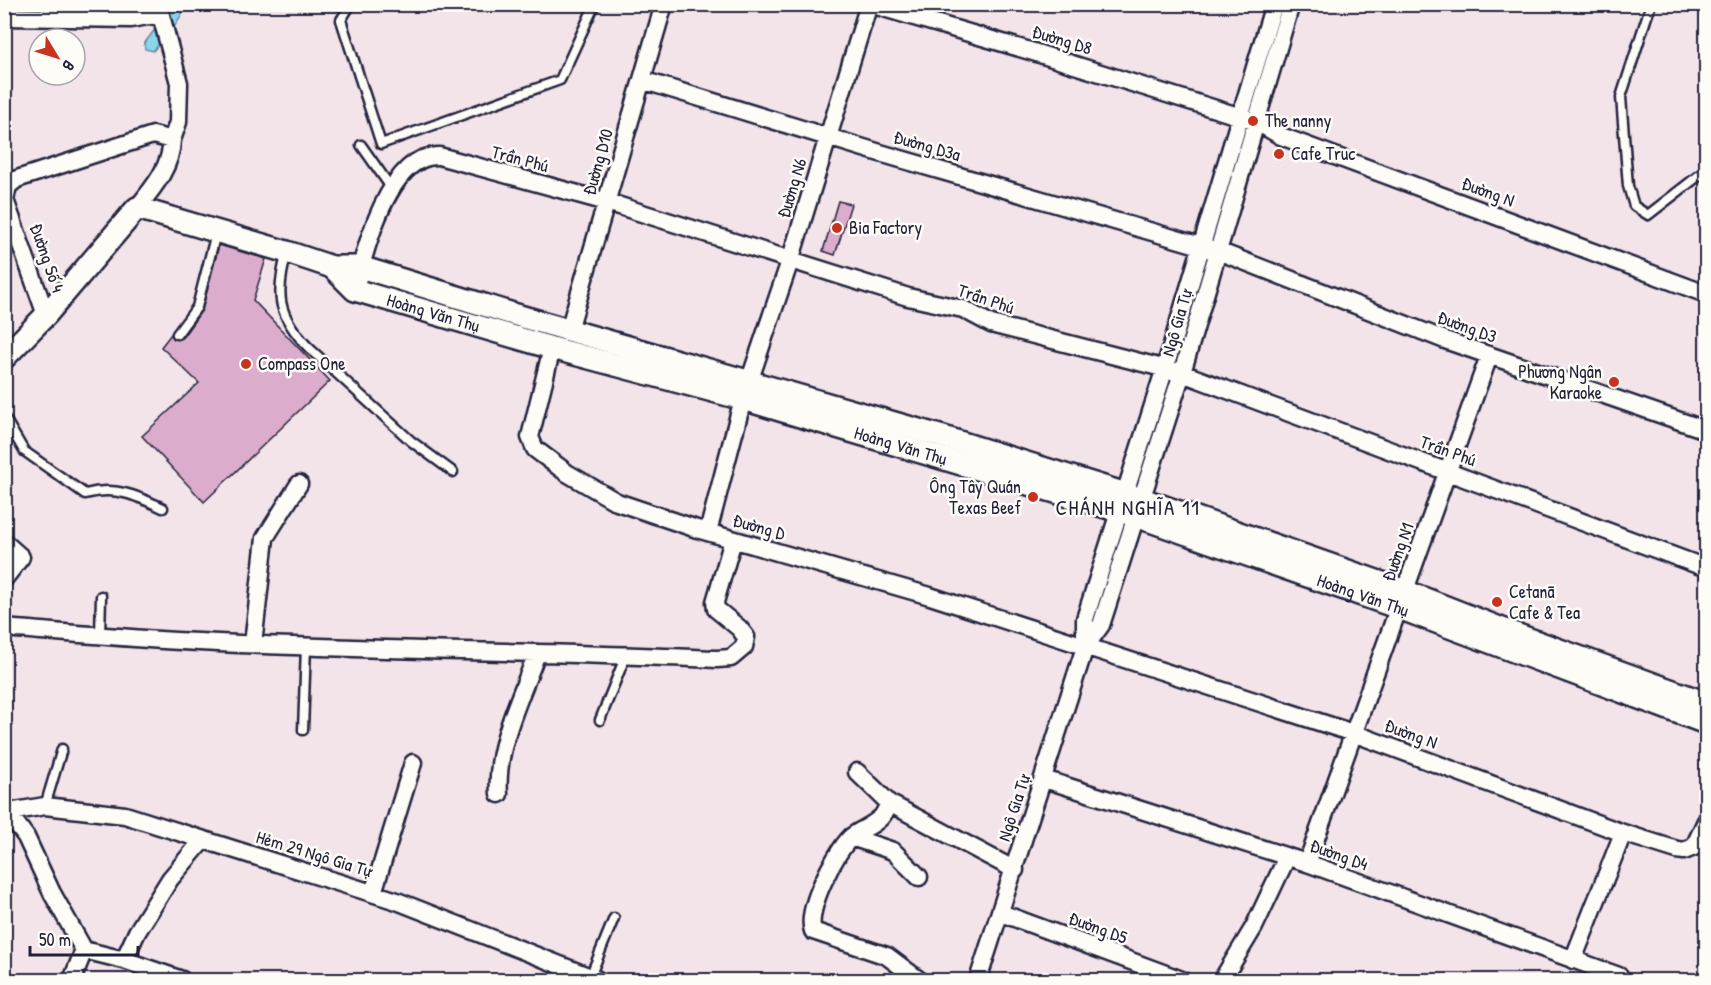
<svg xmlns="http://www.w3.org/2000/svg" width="1711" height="985" viewBox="0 0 1711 985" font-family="'Patrick Hand',sans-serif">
	<rect width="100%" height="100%" fill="#f3e4ea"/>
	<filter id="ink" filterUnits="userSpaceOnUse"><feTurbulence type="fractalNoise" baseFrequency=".0167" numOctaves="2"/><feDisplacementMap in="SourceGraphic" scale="12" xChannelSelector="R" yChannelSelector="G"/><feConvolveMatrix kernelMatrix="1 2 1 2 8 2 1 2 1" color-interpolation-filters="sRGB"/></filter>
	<g filter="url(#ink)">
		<path fill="#8ad5ea" stroke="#608da4" stroke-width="1.5" d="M173,5H187L173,29L153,51L145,49L144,44Z"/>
		<path fill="#dcaccc" stroke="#22223b" stroke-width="1.5" d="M838,201L851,204L835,255L823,251Z
			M219,245L266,259L253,300L330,381L204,502L142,436L199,383L161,347L171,334L174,339L182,338L202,310Z"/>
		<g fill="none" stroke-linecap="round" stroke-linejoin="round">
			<g stroke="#22223b" stroke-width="13">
				<path id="service" d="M351,4L341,20L381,144L560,80L595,4
					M1651,4L1621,97L1628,186L1634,206L1648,215L1706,170
					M361,145L392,189
					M287,252C275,295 277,315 309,348L411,441L453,472
					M177,334L197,307L216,233
					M4,417L24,451L85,494C115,486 135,495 163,508
					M100,635L101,596
					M600,720L626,655
					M303,730L306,646
					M45,806L62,749
					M590,977L614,918"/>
			</g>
			<g stroke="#22223b" stroke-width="21">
				<path id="minor" d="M158,4L179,83L178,122L172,140
					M870,4L1030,51L1257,122L1281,136L1706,294
					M4,17L131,19L159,14
					M642,80L880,153L1218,251L1445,340L1706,430
					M4,180L8,186L5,200L46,315
					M8,186L17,179L153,135L172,140C171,167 154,187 137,208
					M355,290C364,252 389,153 439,156L607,202L908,297L963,309L991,324L1182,373L1706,568
					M569,330L664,4
					M552,348L530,437L535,449L567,473L617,502L697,529L930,596L1353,733L1623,833L1677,850L1684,851L1694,847L1706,821
					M749,382L790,261L869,4
					M708,532L743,399
					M4,542L21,557L4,579
					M4,628C69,633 134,639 199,642C372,651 545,651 717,659L731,658L744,647L746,637L739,628L716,609L715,602L733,540
					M253,644L265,538L299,484
					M1085,647L1101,625L1136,516L1182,373L1291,4
					M857,772L889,803C886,809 884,816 879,819C871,827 859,830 851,837C835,853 805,910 813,931L887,956L919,980
					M1044,779L1307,863L1619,976
					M499,794C495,746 521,697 537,653
					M889,803L1015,870
					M4,807L26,837L52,893L84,950L124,960L182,980
					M9,812L45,806L125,815L397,901L598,980
					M851,837L893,851L919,877
					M1307,863L1489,356
					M373,893L413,763
					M1001,913L1182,980
					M124,960L137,932L170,879L203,840
					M1573,960L1623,833
					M72,980L84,950
					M978,980L1085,647V619L1165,368L1274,4
					M1222,980L1254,927L1287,857"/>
			</g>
			<g stroke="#22223b" stroke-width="26">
				<g id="tertiary">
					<path id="s1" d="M332,267L355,290L552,348L743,399L1136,516L1399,608L1706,723"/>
					<path d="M4,358L46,315L137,208L287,252L332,267H360L383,274L523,317L940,436L1142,499L1405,591L1515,634L1706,703"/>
				</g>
			</g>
			<use href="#service" stroke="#fdfcf7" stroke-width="8"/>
			<use href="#minor" stroke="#fdfcf7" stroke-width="16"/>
			<use href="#tertiary" stroke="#fdfcf7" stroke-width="21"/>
		</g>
	</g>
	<g fill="#c8321e" stroke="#fdfcf7" stroke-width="2">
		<circle cx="1253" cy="121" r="6"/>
		<circle cx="1279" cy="154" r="6"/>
		<circle cx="837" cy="228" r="6"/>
		<circle cx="246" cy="364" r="6"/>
		<circle cx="1614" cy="382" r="6"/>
		<circle cx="1033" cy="497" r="6"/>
		<circle cx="1497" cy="602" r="6"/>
	</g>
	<g text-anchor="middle" stroke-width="5" stroke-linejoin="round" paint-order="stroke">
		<g font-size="18" fill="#22223b" stroke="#fdfcf7">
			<text transform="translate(1062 40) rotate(17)" y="6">Đường D8</text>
			<text transform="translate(927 146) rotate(16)" y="6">Đường D3a</text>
			<text transform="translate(520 159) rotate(15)" y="6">Trần Phú</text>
			<text transform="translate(598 162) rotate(-74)" y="6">Đường D10</text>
			<text transform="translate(792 188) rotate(-73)" y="6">Đường N6</text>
			<text transform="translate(1488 192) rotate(20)" y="6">Đường N</text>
			<text transform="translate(47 258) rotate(71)" y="6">Đường Số 4</text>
			<text transform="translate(986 299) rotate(19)" y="6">Trần Phú</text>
			<text dy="6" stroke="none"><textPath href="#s1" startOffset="114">Hoàng Văn Thụ</textPath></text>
			<text transform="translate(1177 323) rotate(-74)" y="6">Ngô Gia Tự</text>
			<text transform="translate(1467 327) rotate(20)" y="6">Đường D3</text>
			<text dy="6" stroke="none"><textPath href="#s1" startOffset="600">Hoàng Văn Thụ</textPath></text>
			<text transform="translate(1448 451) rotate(20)" y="6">Trần Phú</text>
			<text transform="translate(759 527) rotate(16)" y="6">Đường D</text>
			<text transform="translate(1398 552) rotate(-70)" y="6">Đường N1</text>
			<text dy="6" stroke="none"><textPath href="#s1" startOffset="1086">Hoàng Văn Thụ</textPath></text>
			<text transform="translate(1411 734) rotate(20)" y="6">Đường N</text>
			<text transform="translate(1014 808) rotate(-72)" y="6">Ngô Gia Tự</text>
			<text transform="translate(314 854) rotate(17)" y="6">Hẻm 29 Ngô Gia Tự</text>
			<text transform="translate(1339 855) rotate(20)" y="6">Đường D4</text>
			<text transform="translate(1098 928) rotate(20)" y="6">Đường D5</text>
		</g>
		<g font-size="18" fill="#22223b" stroke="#fdfcf7" text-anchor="start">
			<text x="1265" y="127">The nanny</text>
			<text x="1291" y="160">Cafe Truc</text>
			<text x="849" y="234">Bia Factory</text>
			<text x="258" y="370">Compass One</text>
			<text x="1602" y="378" text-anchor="end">Phương Ngân<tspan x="1602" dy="21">Karaoke</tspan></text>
			<text x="1021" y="493" text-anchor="end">Ông Tây Quán<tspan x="1021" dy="21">Texas Beef</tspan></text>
			<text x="1509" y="598">Cetanā<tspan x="1509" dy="21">Cafe &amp; Tea</tspan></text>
		</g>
		<g font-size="21" letter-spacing="1.5" fill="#22223b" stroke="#fdfcf7">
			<text x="1128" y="515">CHÁNH NGHĨA 11</text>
		</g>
	</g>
	<rect width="1711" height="985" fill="none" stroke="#fdfcf7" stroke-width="24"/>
	<rect x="12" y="12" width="1687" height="961" fill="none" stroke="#22223b" stroke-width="2" filter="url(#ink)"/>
	<g transform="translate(57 57) rotate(128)"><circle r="28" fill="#fdfcf7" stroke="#a5a5ac" stroke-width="1.5"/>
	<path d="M0-4.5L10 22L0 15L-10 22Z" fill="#c8321e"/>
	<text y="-9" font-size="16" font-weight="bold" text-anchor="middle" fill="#22223b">B</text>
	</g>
	<path d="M30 946v9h108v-9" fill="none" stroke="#22223b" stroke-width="3"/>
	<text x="39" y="946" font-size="18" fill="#22223b" stroke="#fdfcf7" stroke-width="4.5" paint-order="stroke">50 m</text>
</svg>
